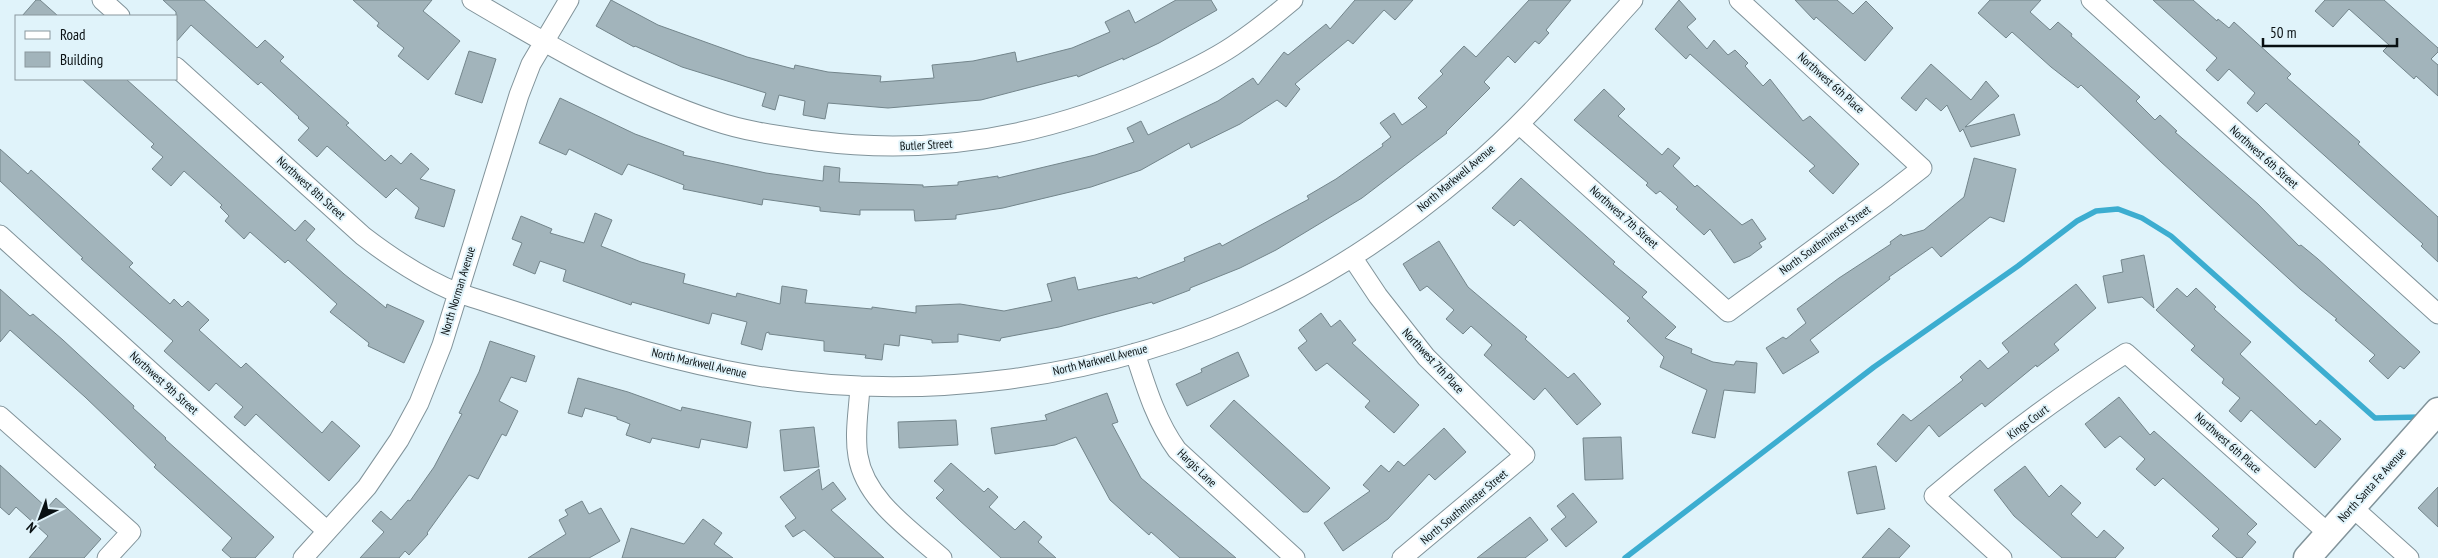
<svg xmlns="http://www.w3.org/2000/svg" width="2438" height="558" viewBox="0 0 2438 558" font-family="'PT Sans Narrow',sans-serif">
	<rect width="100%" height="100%" fill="#e0f3fa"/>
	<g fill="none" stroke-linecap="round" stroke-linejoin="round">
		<path stroke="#3cadd0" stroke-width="5.5" d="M1625,558L1874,367L2018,266L2077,221L2096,211L2118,209L2142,218L2171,236L2375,418L2421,417"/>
	</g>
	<path fill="#a2b4bb" stroke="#73858b" d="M36,0H40L58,16H22Z
		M163,0H204L257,48L265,40L284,57L280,61L349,123L346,125L385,161L391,155L401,164L411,153L429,169L420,179L455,190L444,227L415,218L419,208L396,188L386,198L327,146L317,157L298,140L309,128L298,118L299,117L261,82L258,85L191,25L176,42V12Z
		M353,0H432L423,11L460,41L428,80L398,56L404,48L377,26L379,23Z
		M611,0L658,25L747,57L794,69L795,65L828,72L881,76L880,82L934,78L932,65L973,61L1015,52L1017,62L1072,48L1110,32L1105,22L1129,10L1135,23L1176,0H1211L1217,10L1159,43L1123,60V58L1078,77L1077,75L981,100L888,108L828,103L825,119L803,115L805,101L779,95L775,110L762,106L766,93L682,67L635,46L634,47L596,26Z
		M1355,0H1413L1395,20L1384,10L1353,44L1348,40L1295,84L1300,89L1286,107L1277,100L1240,124L1191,148L1189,143L1141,170L1091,187L1003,208L956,215V219L915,221L914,210H860V215L820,211V207L763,199L762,205L683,189L684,185L628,164L622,175L569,149L566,155L539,143L560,98L635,134L684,152L683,155L766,173L823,181L824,166L840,168L839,182L923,185V187L958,185V182L998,176V178L1095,155L1134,142L1127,128L1141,121L1148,135L1218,101L1253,78L1258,85L1284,52L1288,55L1326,24L1330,29Z
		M1529,0H1571L1546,30L1549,33L1539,44L1535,41L1515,63L1508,56L1484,82L1490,88L1446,132L1447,133L1362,198L1276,250L1240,268L1190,288V290L1153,304L1152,302L1059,327L1001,338L1000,341L958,334V342L932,343V340L900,335L899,346L884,344L882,360L865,358L866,355L824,351V341L769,334V332L766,333L762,350L741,344L747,322L712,313L709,324L632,302L631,305L563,281L566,270L540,261L535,274L513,265L522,243L512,239L521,216L552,229L550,233L584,243L595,213L612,220L601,246L641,262L685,274L683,283L736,297L737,293L780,304L782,286L807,290L805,303L872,309V307L916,313V306L960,304L1004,311L1052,301L1047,284L1075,277L1078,290L1137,277L1138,279L1185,261L1184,258L1220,243L1222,246L1309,199L1307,196L1336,179L1383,146L1382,144L1391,137L1380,123L1394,113L1402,125L1427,107L1418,98L1443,74L1440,71L1464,46L1476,57Z
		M1679,0L1696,19L1687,27L1707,49L1714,40L1728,55L1735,50L1748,63L1745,66L1763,86L1770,79L1803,121L1810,116L1859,164L1833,194L1809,171L1815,166L1690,54L1686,59L1655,29Z
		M1795,0H1837L1853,14L1866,1L1893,28L1865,61L1816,17L1814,20Z
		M1990,0H2041L2030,12L2050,30L2058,22L2072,34L2071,36L2140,97L2136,101L2155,120L2160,115L2177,131L2175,132L2258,204L2299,246L2301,245L2318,259L2420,352L2404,369L2400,366L2388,379L2369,361L2375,355L2335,320L2337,319L2300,289L2160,161L2081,85L2078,88L2051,67L2012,32L2006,38L1978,13Z
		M2153,0H2193L2217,21L2218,19L2229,28L2234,22L2291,74L2287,78L2360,142L2358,144L2438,217V262L2421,246L2423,244L2266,103L2257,112L2247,103L2255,93L2229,69L2218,81L2206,70L2217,58Z
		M2325,0H2384L2438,48V52L2431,59L2438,65V96L2416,76L2414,79L2383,51L2389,45L2349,9L2333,27L2315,11Z
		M469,51L496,59L482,103L455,94Z
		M1931,64L1971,100L1986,81L1999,96L1965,127L2014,114L2020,135L1971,147L1963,129L1960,132L1947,105L1941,111L1926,98L1916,111L1901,98Z
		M82,79H126L295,231L305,220L315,229L306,240L344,274L386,308L387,304L424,321L404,363L368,346L369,343L330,312L337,304L288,260L285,263L250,232L244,239L225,221L229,216L220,207L222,205L184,171L171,186L152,169L163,157L151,147L154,144Z
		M1604,89L1625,109L1618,116L1662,155L1668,148L1680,158L1673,166L1695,187L1697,185L1742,225L1752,219L1766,239L1759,243L1762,247L1750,256L1734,263L1710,229L1704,235L1676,209L1678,207L1660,191L1656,194L1646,185L1648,183L1574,120Z
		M0,149L28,174L31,170L62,198L133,263L129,267L170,304L174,299L182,307L188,301L209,320L199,330L241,368L246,363L322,433L332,421L360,446L329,481L256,414L245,426L234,417L243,407L216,383L209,391L164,351L173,341L81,259L83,258L0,181Z
		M1974,158L2016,169L2004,222L1990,217L1941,257L1932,247L1889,277L1890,279L1810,340L1819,352L1783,374L1766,348L1783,337L1786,339L1806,323L1797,309L1839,278L1891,244L1890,242L1901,234L1903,236L1924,230L1964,197Z
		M1521,178L1615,262L1613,264L1647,292L1642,297L1676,327L1665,338L1692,349L1691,353L1713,362L1734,365L1736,361L1757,363L1755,393L1724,390L1715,438L1692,433L1707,390L1660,367L1664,357L1627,321L1630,318L1520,220L1514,226L1492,208Z
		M1439,241L1468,287L1527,337L1525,339L1568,378L1574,373L1601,404L1577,425L1545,388L1534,400L1484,355L1492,345L1471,326L1463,334L1446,319L1454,310L1427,286L1420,291L1403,264Z
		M2144,255L2154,308L2142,297L2108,303L2103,276L2123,272L2121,260Z
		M2076,284L2096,308L2054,344L2059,350L2037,367L2036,365L1985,407L1982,403L1939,437L1929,425L1896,462L1877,444L1903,414L1911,421L1963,380L1960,377L1980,360L1988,369L2009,352L2002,343Z
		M2177,288L2187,297L2196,288L2216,307L2214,309L2251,342L2240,354L2316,425L2320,420L2341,439L2315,468L2251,410L2241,422L2229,411L2240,398L2222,383L2224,379L2191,350L2195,346L2156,310Z
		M0,289L30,316L33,314L63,340L134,406L133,408L166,438L165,439L274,537L255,558H231L222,550L232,538L154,467L156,465L85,397L10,330L0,342Z
		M1321,313L1331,327L1340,320L1356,340L1352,343L1419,405L1394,433L1365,407L1370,401L1327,363L1316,371L1298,348L1307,341L1299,330Z
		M490,341L535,356L526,382L511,377L499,401L518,411L506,436L502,434L478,479L469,475L427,533L428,534L409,555L405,551L399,558H360L384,532L372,521L381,511L391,520L408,500L410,501L434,467L462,414L459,413L479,372Z
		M1238,352L1249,376L1187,406L1176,384L1202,372L1201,369Z
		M578,378L628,392L681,411L682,407L751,422L747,448L701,439L699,448L652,438L650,443L626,435L630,424L617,419V417L585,408L582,417L568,413Z
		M1107,393L1118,422L1112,424L1141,478L1236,558H1180L1151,532L1149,535L1110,500L1076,437L1055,445L995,454L991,428L1047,420L1045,415Z
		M2119,397L2150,435L2154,431L2257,524L2247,534L2256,542L2242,558H2237L2212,536L2219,529L2163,478L2155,486L2136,469L2145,459L2120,436L2105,448L2085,424Z
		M1234,400L1330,488L1308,512H1303L1210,426Z
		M956,420L958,445L899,448L898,422Z
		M814,427L819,467L784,471L780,430Z
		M1444,428L1466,452L1435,480L1429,474L1388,519L1343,551L1324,523L1370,491L1363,485L1381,465L1389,472L1398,461L1404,466Z
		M1621,437L1623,479L1585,480L1583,438Z
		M951,463L984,492L988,488L998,497L989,507L1015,530L1024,521L1042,537L1038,542L1056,558H1001L959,520L936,498L944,490L934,481Z
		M0,465L47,508L56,498L101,539L84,558H29L48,536L16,507L9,515L0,507Z
		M1876,466L1885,509L1857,514L1848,472Z
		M2025,466L2049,497L2061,485L2081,503L2071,514L2097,538L2104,530L2124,548L2115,558H2062L2014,516L1994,490Z
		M819,469L822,490L833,482L846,499L831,510L884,558H835L804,530L793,537L785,526L796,518L780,497Z
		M2438,487V527L2418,508Z
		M1573,493L1597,522L1566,547L1551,529L1566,517L1557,506Z
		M582,501L589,514L601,508L620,541L589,558H528L566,534L559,520L568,515L565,510Z
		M1530,517L1548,540L1525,558H1477Z
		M703,519L722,533L714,544L733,558H622L631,528L684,544Z
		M1889,528L1910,546L1899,558H1862Z"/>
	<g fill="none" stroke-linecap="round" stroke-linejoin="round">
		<g stroke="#81939a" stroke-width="21">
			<path id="street" d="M102,0L120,16
				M472,0C550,46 628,92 715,121C747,132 782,136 816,141C933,156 1047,136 1154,87C1181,75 1209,62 1233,46C1254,32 1274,16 1293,0
				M2091,0L2438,314
				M176,67L363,236C393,259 423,279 458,293C546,321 634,352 724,370C909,407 1108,382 1277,299C1346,266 1410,220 1468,171C1529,120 1580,58 1633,0
				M1519,124L1728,312L1886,196L1922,168L1739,0
				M0,235L327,531
				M1352,257L1378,296L1426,357L1525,455L1402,558
				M1135,353C1146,387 1156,421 1177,450L1295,558
				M860,386C859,408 854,434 858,456C865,500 911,530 942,558
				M0,416L131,532L107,558
				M2352,507L2409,558
				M303,558L367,487L399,440L419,403L442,345L519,95L531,64L569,0
				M2002,558L1934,496C1994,445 2059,396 2126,353L2329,534"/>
		</g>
		<g stroke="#81939a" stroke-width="29">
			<path id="secondary" d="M2307,558L2438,411"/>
		</g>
		<use href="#street" stroke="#fff" stroke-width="19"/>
		<use href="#secondary" stroke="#fff" stroke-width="26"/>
	</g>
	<g text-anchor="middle" stroke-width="4" stroke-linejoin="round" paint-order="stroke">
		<g font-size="12" fill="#091012" stroke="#e0f3fa">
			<text transform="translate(1831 83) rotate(42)" y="4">Northwest 6th Place</text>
			<text transform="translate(926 145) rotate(-3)" y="4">Butler Street</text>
			<text transform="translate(2264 157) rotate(42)" y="4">Northwest 6th Street</text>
			<text transform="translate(1456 178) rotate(-40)" y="4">North Markwell Avenue</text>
			<text transform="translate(311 188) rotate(42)" y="4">Northwest 8th Street</text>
			<text transform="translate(1624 217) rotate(42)" y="4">Northwest 7th Street</text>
			<text transform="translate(1825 240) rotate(-36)" y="4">North Southminster Street</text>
			<text transform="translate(458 291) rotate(-73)" y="4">North Norman Avenue</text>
			<text transform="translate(1100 360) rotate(-14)" y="4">North Markwell Avenue</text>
			<text transform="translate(1433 361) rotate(47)" y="4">Northwest 7th Place</text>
			<text transform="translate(699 363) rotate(13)" y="4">North Markwell Avenue</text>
			<text transform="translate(164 383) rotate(42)" y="4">Northwest 9th Street</text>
			<text transform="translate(2028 422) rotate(-37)" y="4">Kings Court</text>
			<text transform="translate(2228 443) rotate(42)" y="4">Northwest 6th Place</text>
			<text transform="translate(1197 468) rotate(44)" y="4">Hargis Lane</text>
			<text transform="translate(2372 485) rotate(-48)" y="4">North Santa Fe Avenue</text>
			<text transform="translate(1464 507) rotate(-40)" y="4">North Southminster Street</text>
		</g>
	</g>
	<rect x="15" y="15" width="162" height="65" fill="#e0f3fa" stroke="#8a989d"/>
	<rect x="25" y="31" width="25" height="8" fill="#ffffff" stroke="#8a989d"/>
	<text x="60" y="40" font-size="15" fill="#091012">Road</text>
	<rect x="25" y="52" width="25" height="15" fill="#a2b4bb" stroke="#8a989d"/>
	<text x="60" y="65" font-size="15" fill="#091012">Building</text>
	<g transform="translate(40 518) rotate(222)" stroke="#e0f3fa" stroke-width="4" paint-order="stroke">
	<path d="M0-4L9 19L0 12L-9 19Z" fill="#091012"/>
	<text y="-8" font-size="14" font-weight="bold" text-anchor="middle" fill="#091012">N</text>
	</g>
	<path d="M2263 38v8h134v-8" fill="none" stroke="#091012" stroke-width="2.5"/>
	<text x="2270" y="38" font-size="15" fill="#091012" stroke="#e0f3fa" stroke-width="4" paint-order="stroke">50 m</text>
</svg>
